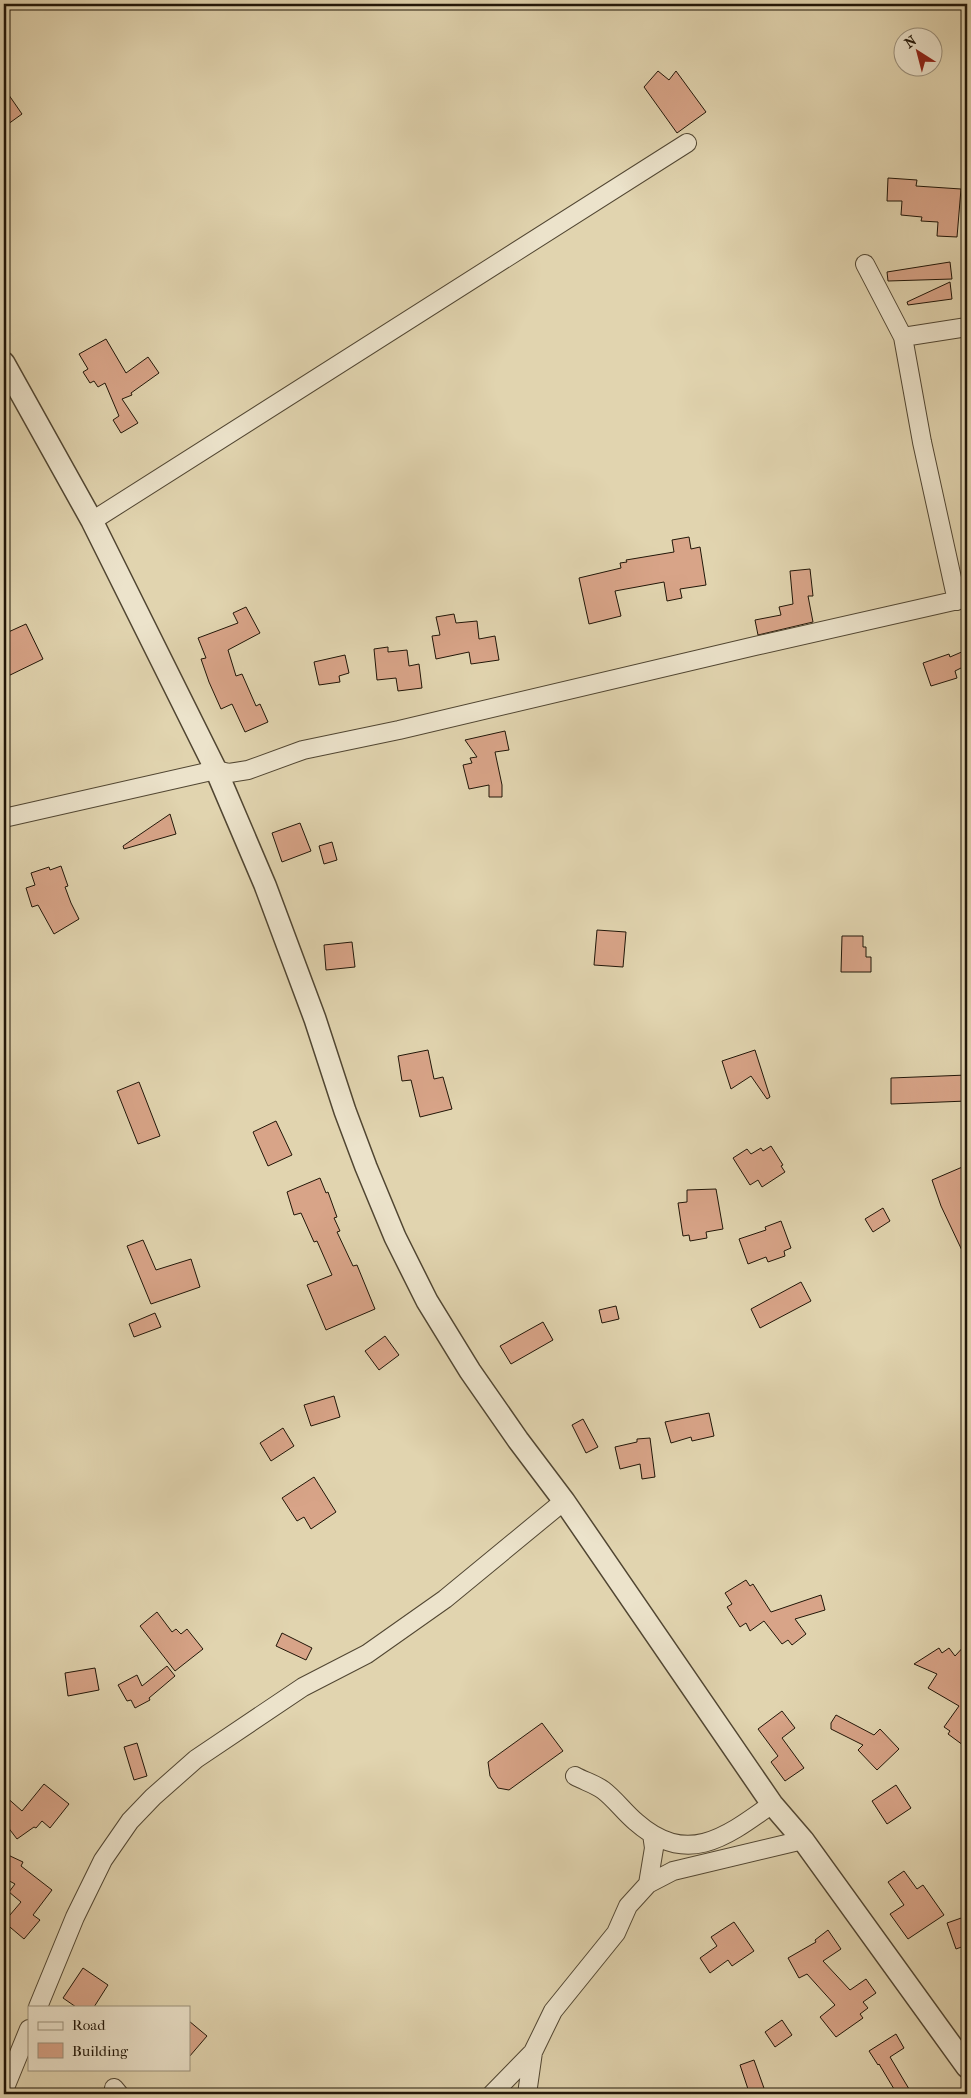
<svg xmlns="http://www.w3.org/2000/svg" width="971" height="2098" viewBox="0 0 971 2098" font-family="'IM FELL French Canon',serif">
	<rect width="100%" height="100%" fill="#e1d4af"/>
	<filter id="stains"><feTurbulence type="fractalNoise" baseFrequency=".004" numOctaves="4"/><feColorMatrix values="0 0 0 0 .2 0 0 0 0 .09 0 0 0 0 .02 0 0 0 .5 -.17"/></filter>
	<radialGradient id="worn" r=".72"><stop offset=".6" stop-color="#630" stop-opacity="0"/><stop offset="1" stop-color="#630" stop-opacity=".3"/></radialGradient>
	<path fill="#d8a488" stroke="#211608" d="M658,71L669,80L676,71L706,112L677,133L644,87Z
		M4,88L22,114L4,127Z
		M888,178L917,180L916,186L961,189L957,237L937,236L938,222L921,221L922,217L901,215L902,201H887Z
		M950,262L952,279L888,281L887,272Z
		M950,282L952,299L908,305L907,302Z
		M106,339L126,373L148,357L159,373L131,393L132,395L122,399L138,423L121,433L113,420L119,416L105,383L98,387L94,381L90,383L83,372L88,369L79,354Z
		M689,537L691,549L700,547L706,585L680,589L682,598L667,601L664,582L615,591L621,616L589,624L579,578L621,568L620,563L627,562L626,560L674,552L672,540Z
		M810,569L813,596H808L813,622L758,635L755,620L781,615L779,607L793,604L790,571Z
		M246,607L260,633L228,650L236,676L242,674L256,706L260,704L268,722L245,732L232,704L221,709L209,682L201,659L206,658L198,638L238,623L233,613Z
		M454,614L456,623L477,621L479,639L495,636L499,660L471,664L469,652L436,659L432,636L440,635L436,617Z
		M26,624L43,659L4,678V634Z
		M388,647V652L407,650L409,666L419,664L422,688L398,691L396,678L377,680L374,649Z
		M964,651L967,659V665L955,671L957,678L931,686L923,663L949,654L950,657Z
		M345,655L349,673L339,676L340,682L319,685L314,662Z
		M505,731L509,750L495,752L502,785V797H489V785L469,789L463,765L472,763L470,758L477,757L465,740Z
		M170,814L176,834L124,849L123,846Z
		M300,823L311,851L282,862L272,833Z
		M332,842L337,860L324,864L319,846Z
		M61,866L68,886L65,887L71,903L79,919L54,934L38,905L32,907L26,888L35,885L31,873L49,867L50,870Z
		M597,930L626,932L623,967L594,965Z
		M842,936H863V947H866V957H871V972H841Z
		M352,942L355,967L326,970L324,945Z
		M428,1050L434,1079L443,1077L452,1109L420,1117L411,1080L402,1081L398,1056Z
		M755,1050L770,1097L767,1099L751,1076L731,1089L722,1061Z
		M967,1075V1101L891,1104V1078Z
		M139,1082L160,1136L138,1144L117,1091Z
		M276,1121L292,1155L268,1166L253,1132Z
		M771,1146L783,1165L781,1166L785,1172L762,1187L758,1180L750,1185L733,1158L747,1149L751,1154L761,1148L763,1151Z
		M967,1165V1261L941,1206L932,1180Z
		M320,1178L326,1193L328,1192L337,1217L334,1218L340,1231L337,1232L353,1266L357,1265L375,1309L326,1330L307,1285L332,1275L317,1241L314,1242L301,1213L294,1215L287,1192Z
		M716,1189L723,1229L706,1232L707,1238L690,1241L689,1235L683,1236L678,1203L687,1202V1190Z
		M883,1208L890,1221L873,1232L865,1219Z
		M781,1221L791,1248L784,1251L785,1256L768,1262L766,1257L748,1264L739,1239L766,1230L765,1227Z
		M143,1240L156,1270L191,1259L200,1287L151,1304L127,1246Z
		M801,1282L811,1301L760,1328L751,1309Z
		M616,1306L619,1319L602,1323L599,1310Z
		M155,1313L161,1327L134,1337L129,1324Z
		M543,1322L553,1340L511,1364L500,1346Z
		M385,1336L399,1355L379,1370L365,1351Z
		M334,1396L340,1417L311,1426L304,1405Z
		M709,1413L714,1436L692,1441L691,1437L671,1443L665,1422Z
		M583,1419L598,1447L586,1453L572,1425Z
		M283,1428L294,1446L271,1461L260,1443Z
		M650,1438L655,1477L642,1479L640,1464L620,1469L615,1447L637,1442V1439Z
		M314,1477L336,1512L311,1529L304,1517L297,1521L282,1498Z
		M746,1580L750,1586L753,1584L771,1612L821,1595L825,1610L795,1619L806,1634L792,1645L788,1640L782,1644L764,1621L750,1631L746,1623L740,1627L727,1607L732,1604L725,1593Z
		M157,1612L172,1632L176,1629L181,1634L187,1629L203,1649L175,1671L140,1626Z
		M282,1633L312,1648L306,1660L276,1646Z
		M967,1643V1748L948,1734L950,1731L944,1727L959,1706L928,1688L937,1674L914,1664L939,1648L942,1653L949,1648L955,1656Z
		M167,1666L175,1676L149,1698L150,1700L135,1708L131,1700L127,1701L118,1685L137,1675L142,1686Z
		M95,1668L99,1690L68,1696L65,1673Z
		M782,1711L795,1728L782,1738L804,1768L785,1781L771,1762L778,1756L758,1729Z
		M836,1715L874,1735L880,1729L899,1749L877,1770L858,1750L863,1745L831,1729V1723Z
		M542,1723L563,1751L509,1790L498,1788L490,1776L488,1762Z
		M137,1743L147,1776L134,1780L124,1747Z
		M44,1784L69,1804L50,1828L42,1821L36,1828L34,1827L17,1839L4,1822V1795L22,1811Z
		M896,1785L911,1808L887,1824L872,1801Z
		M8,1855L23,1862L21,1866L52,1890L33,1915L40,1920L24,1939L4,1922L21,1902L9,1892L15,1884L4,1878V1863Z
		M904,1871L917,1889L923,1885L944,1915L908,1939L890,1914L904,1905L888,1882Z
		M967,1916V1945L956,1949L947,1923Z
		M734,1922L754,1951L732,1966L728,1960L710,1973L700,1958L717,1946L711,1937Z
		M828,1930L841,1949L823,1961L850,1990L866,1979L876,1993L863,2002L868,2008L860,2014L863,2018L836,2037L820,2017L835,2005L807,1974L799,1978L788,1958L816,1942L815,1940Z
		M83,1968L108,1985L94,2007H76L63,1998Z
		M782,2020L792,2035L775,2047L765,2032Z
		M189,2021L207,2036L189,2057Z
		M896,2034L904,2048L890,2057L912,2094H897L879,2064L878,2065L869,2051Z
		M754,2060L765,2091L748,2089L740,2065Z"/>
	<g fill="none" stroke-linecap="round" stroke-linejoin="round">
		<g stroke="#514632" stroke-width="20">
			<path id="minor" d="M865,264L903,337L922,442L957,601
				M903,337L967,327
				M92,521L687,143
				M4,818L216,770L229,773L248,770L303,750L399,730L755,646L967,598
				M575,1776C584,1781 595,1784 603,1790C615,1799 624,1812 636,1822C687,1867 726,1837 772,1804
				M648,1884L654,1848L652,1834
				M38,2007L75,1917L103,1860L130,1821L153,1797L196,1759L303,1687L367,1654L445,1599L564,1501
				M114,2088L119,2094
				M4,2090L29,2029
				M492,2094L533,2052L553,2011L616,1933L628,1906L648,1884L673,1871L803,1840
				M527,2094L533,2052"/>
		</g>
		<g stroke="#514632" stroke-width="24">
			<path id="tertiary" d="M4,363L92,521L216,770L265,885L315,1019L345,1111L366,1167L395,1237L427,1301L470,1371L518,1440L564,1501L772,1804L803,1840L967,2067"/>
		</g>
		<use href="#minor" stroke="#ece3cb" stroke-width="18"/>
		<use href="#tertiary" stroke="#ece3cb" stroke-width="21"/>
	</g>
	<rect width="971" height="2098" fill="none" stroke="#e1d4af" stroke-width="20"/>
	<rect x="5" y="5" width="961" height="2088" fill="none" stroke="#211608" stroke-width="2.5"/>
	<rect x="10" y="10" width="951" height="2078" fill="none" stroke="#211608"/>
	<rect x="28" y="2006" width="162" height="65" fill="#ece3cb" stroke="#9b917d"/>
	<rect x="38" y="2022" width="25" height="8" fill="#ece3cb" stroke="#9b917d"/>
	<text x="72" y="2030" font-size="15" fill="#211608">Road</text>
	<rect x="38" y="2043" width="25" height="15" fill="#d8a488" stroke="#9b917d"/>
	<text x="72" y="2056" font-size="15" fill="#211608">Building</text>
	<g transform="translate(918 52) rotate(324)"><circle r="24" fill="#ece3cb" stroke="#9b917d"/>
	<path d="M0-4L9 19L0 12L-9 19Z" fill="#8f2418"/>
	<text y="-8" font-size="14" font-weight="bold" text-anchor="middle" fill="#211608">N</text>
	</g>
	<rect width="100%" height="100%" filter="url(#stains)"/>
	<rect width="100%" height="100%" fill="url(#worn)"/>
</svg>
